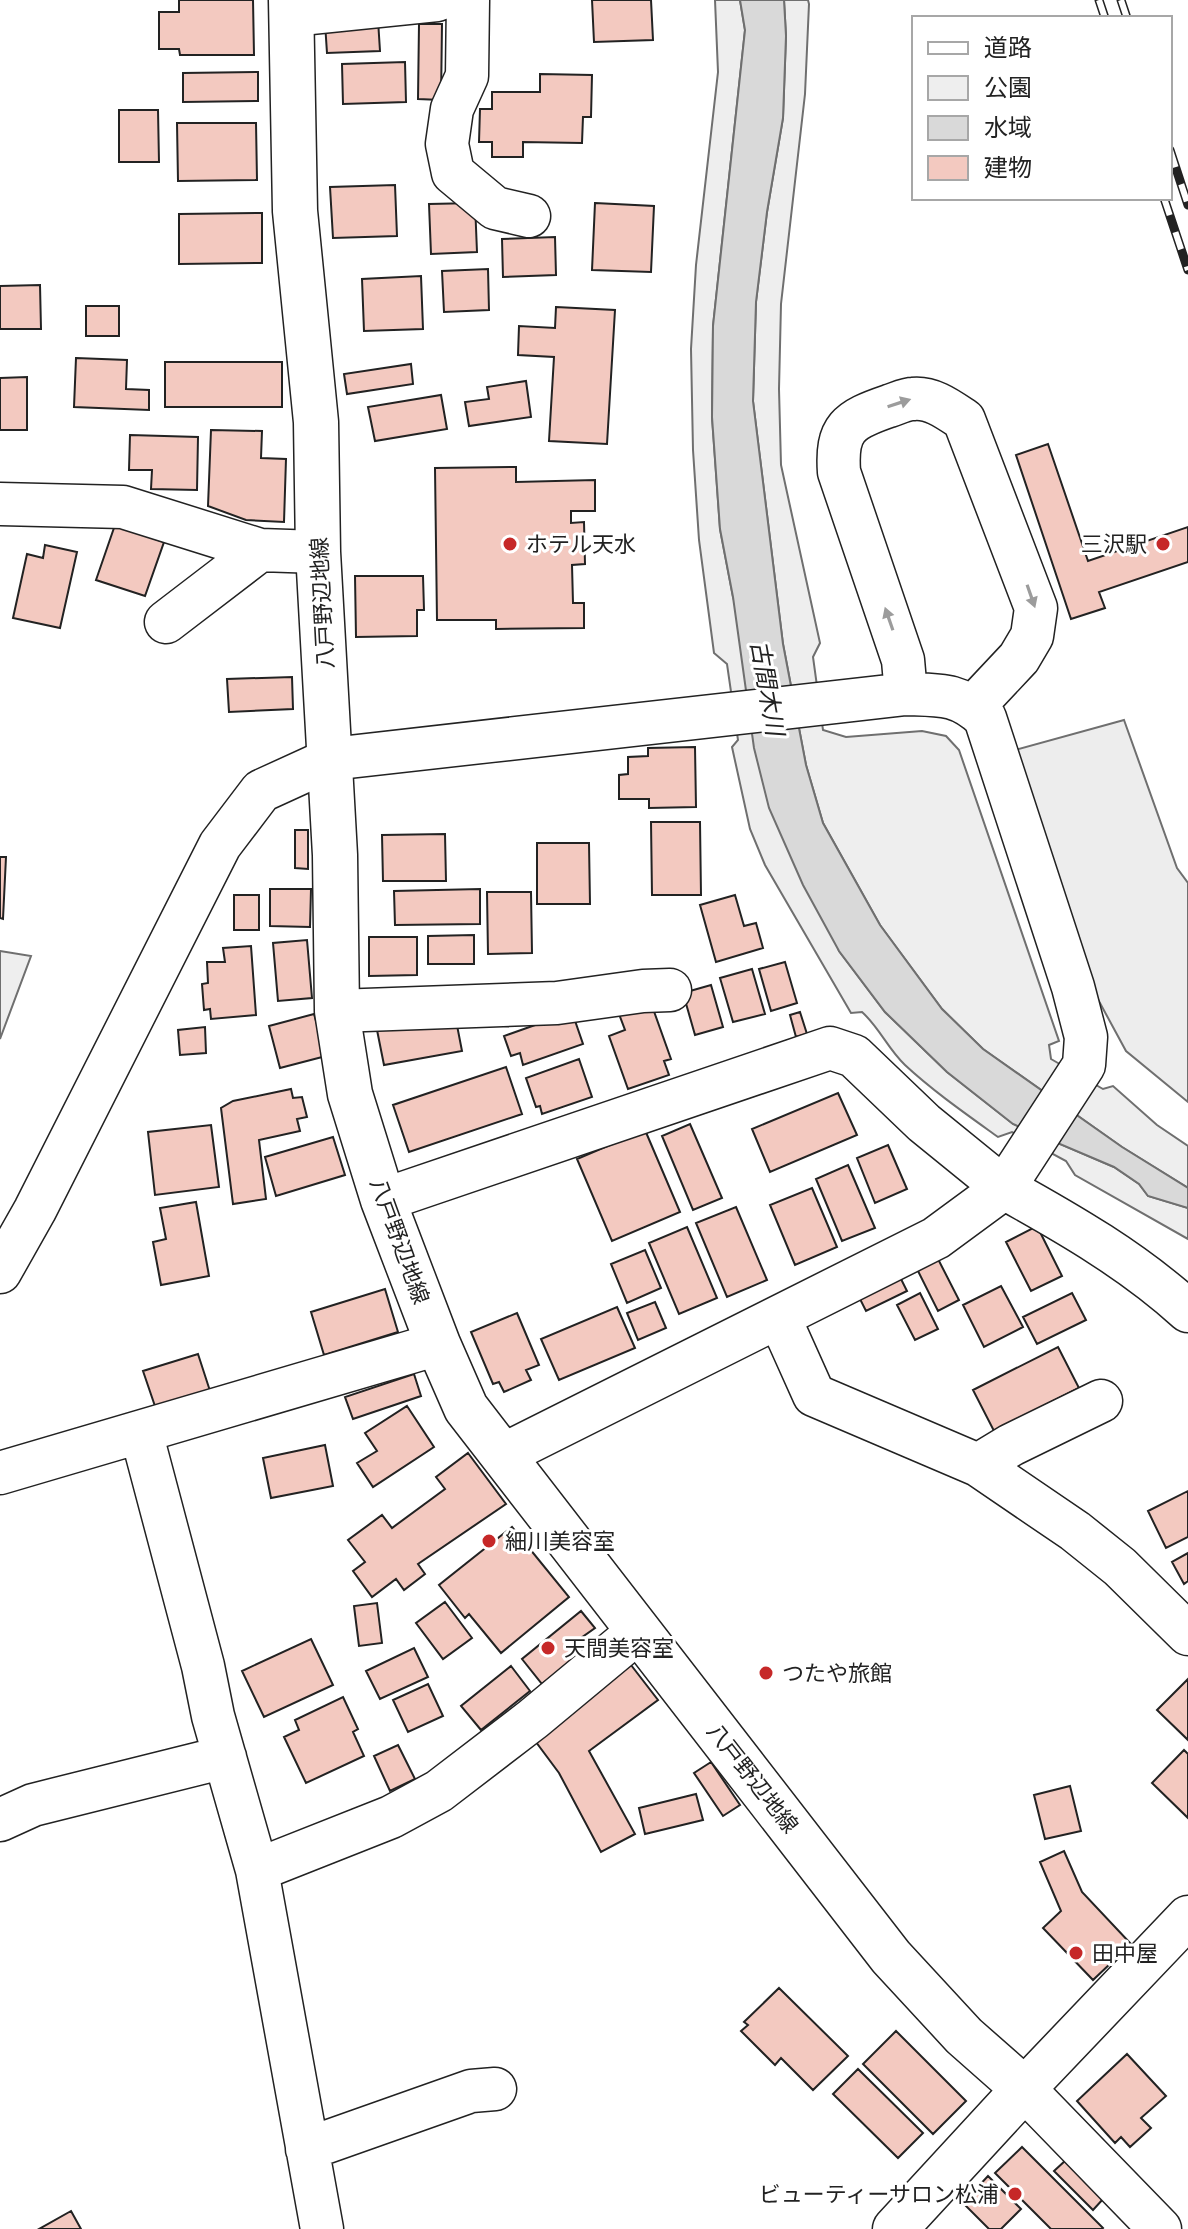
<svg xmlns="http://www.w3.org/2000/svg" width="1188" height="2229" viewBox="0 0 1188 2229" font-family="Raleway,'Noto Sans JP',sans-serif">
	<rect width="100%" height="100%" fill="#fff"/>
	<path fill="#eee" stroke="#6f6f6f" stroke-width="2" d="M715,0H740L745,30L713,326L712,417L720,529L733,597L839,951L885,1012L947,1072L1013,1124L1114,1167L1139,1184L1148,1196L1188,1208V1239L1075,1175L1066,1161L1012,1132L998,1137C966,1114 933,1091 905,1065C888,1049 879,1027 862,1012L851,1013L765,865L750,829L732,747L738,740L727,664L714,653L699,540L693,450L691,349L696,265L718,72Z
		M784,0H808L809,4L805,94L781,304L779,389L781,465L820,643L813,657L823,730L846,737L922,731L946,736L959,750L1059,1041L1049,1045L1051,1059L1103,1089L1113,1086L1157,1125L1188,1146V1188L1122,1147L983,1049L942,1009L880,925L823,823L806,765L783,644L753,401L756,302L767,212L783,118L786,36Z
		M0,951L31,956L0,1039Z"/>
	<path fill="#ededed" stroke="#6f6f6f" stroke-width="2" d="M1124,720L1177,868L1188,883V1102L1126,1051L1094,992L1015,750Z"/>
	<path fill="#d9d9d9" stroke="#6f6f6f" stroke-width="2" d="M740,0H784L786,36L783,118L767,212L756,302L753,401L783,644L806,765L823,823L880,925L942,1009L983,1049L1122,1147L1188,1188V1208L1148,1196L1139,1184L1114,1167L1013,1124L947,1072L885,1012L839,951L803,885L769,808L754,748L733,597L720,529L712,417L713,326L745,30Z"/>
	<path fill="#f3c9c0" stroke="#222" stroke-width="2" d="M179,0H253L254,55H180L179,49H159V12H179Z
		M592,0H651L653,40L594,42Z
		M378,20L380,51L327,53L325,23Z
		M419,24H442L441,100L418,99Z
		M405,62L406,102L343,104L342,64Z
		M258,72V101L183,102V73Z
		M540,74L592,75L591,117H583L582,143L523,142V157H492V142H479L480,109H492V92H540Z
		M119,110H158L159,162H119Z
		M177,123H256L257,180L178,181Z
		M395,185L397,236L333,238L330,187Z
		M475,203L477,252L431,254L429,204Z
		M595,203L654,206L651,272L592,270Z
		M262,213V263L179,264V214Z
		M555,237L556,275L503,277L502,239Z
		M488,269L489,310L444,312L442,271Z
		M421,276L423,329L364,331L362,279Z
		M40,285L41,329H0V286Z
		M86,306H119V336H86Z
		M556,307L615,310L607,444L549,441L554,357L518,355L519,326L555,328Z
		M76,358L127,360L126,389L149,390V410L74,407Z
		M165,362H282V407H165Z
		M411,364L413,384L347,394L344,374Z
		M27,377V430H0V378Z
		M526,381L531,417L469,426L465,402L489,399L487,387Z
		M441,395L447,429L375,441L368,407Z
		M211,430L262,431L261,458L286,459L284,522L246,520L208,506Z
		M130,435L198,437L197,490L151,489L152,470H129Z
		M1048,444L1088,561L1188,527V562L1099,592L1105,608L1071,619L1016,455Z
		M516,467V482L595,480V511H571V523L584,522L585,564L572,565L573,603H584V628L496,629V620H437L435,468Z
		M115,525L164,542L145,596L96,580Z
		M45,545L77,552L60,628L13,618L27,554L43,558Z
		M355,576H423L424,610H417V636L356,637Z
		M292,677L293,709L229,712L227,679Z
		M695,747L696,807L649,808V799H619V775L628,774V757L648,756V748Z
		M651,822H700L701,895H652Z
		M295,830H308V869L295,868Z
		M445,834L446,881H383L382,835Z
		M537,843H589L590,904H537Z
		M0,857H6L3,919L0,918Z
		M270,889H311L310,927L270,926Z
		M480,889V924L395,925L394,891Z
		M487,892H531L532,953L488,954Z
		M234,895H259V930H234Z
		M735,895L744,926L756,923L763,948L716,962L700,905Z
		M474,935V964H428V936Z
		M369,937H417V975L369,976Z
		M307,940L312,998L278,1001L273,943Z
		M251,946L256,1015L211,1019L210,1009L204,1010L202,984L208,983L207,962H225L223,948Z
		M785,962L797,1003L771,1011L759,969Z
		M752,969L765,1014L733,1022L720,978Z
		M711,985L723,1027L695,1035L683,993Z
		M651,1003L671,1059L664,1061L669,1075L628,1089L609,1036L625,1030L619,1014Z
		M572,1012L583,1044L523,1065L520,1053L511,1056L504,1036Z
		M800,1012L807,1034L796,1037L790,1015Z
		M314,1014L326,1056L280,1068L269,1026Z
		M455,1015L462,1051L384,1065L377,1030Z
		M205,1027L206,1053L180,1055L178,1030Z
		M579,1059L592,1097L542,1114L540,1106L536,1107L526,1078Z
		M506,1067L522,1114L409,1152L393,1105Z
		M291,1089L293,1098L302,1097L307,1117L297,1119L300,1131L259,1140L266,1199L233,1204L221,1108L233,1101Z
		M838,1093L857,1135L770,1172L752,1129Z
		M690,1124L722,1198L693,1210L662,1136Z
		M211,1125L219,1187L155,1195L148,1132Z
		M645,1130L680,1212L612,1241L577,1159Z
		M333,1137L345,1175L276,1196L265,1157Z
		M888,1145L907,1189L875,1203L857,1158Z
		M848,1165L875,1228L842,1241L816,1179Z
		M812,1188L837,1247L795,1265L770,1205Z
		M196,1202L209,1276L161,1285L153,1242L166,1239L160,1208Z
		M736,1207L767,1280L727,1297L696,1223Z
		M1037,1226L1062,1276L1031,1291L1006,1242Z
		M687,1227L717,1298L679,1314L649,1243Z
		M645,1250L661,1288L627,1303L611,1264Z
		M938,1259L959,1300L938,1311L917,1269Z
		M900,1277L907,1291L866,1311L859,1297Z
		M1001,1286L1023,1327L984,1347L963,1305Z
		M385,1289L398,1332L324,1355L311,1312Z
		M920,1293L938,1329L915,1340L897,1305Z
		M1072,1293L1086,1320L1037,1344L1023,1317Z
		M655,1302L666,1328L638,1340L627,1313Z
		M617,1307L635,1348L559,1380L541,1339Z
		M517,1313L539,1365L526,1370L531,1380L504,1392L499,1382L493,1384L471,1332Z
		M1058,1347L1079,1388L994,1431L973,1390Z
		M198,1354L211,1394L157,1412L143,1371Z
		M414,1374L421,1396L353,1419L345,1397Z
		M407,1406L434,1447L373,1487L357,1463L377,1451L365,1433Z
		M325,1445L333,1486L271,1498L263,1458Z
		M468,1453L506,1504L418,1564L425,1574L404,1590L396,1579L372,1597L353,1571L365,1562L348,1540L382,1515L392,1528L445,1489L436,1477Z
		M1188,1491V1537L1166,1548L1148,1511Z
		M512,1527L569,1597L501,1653L469,1614L465,1618L439,1585Z
		M1188,1553V1581L1184,1584L1172,1562Z
		M445,1602L472,1638L443,1659L416,1623Z
		M377,1603L382,1643L359,1646L354,1606Z
		M581,1611L595,1628L581,1638L589,1647L542,1684L522,1659Z
		M311,1639L333,1685L264,1717L242,1671Z
		M414,1648L428,1677L380,1699L366,1671Z
		M631,1665L658,1700L589,1751L635,1834L601,1852L559,1773L533,1738Z
		M511,1666L530,1691L481,1730L461,1706Z
		M1188,1679V1740L1157,1710Z
		M428,1684L443,1716L408,1732L393,1700Z
		M343,1697L358,1729L353,1732L364,1756L306,1783L284,1737L299,1730L295,1720Z
		M398,1745L415,1779L390,1791L374,1756Z
		M1184,1750L1188,1754V1818L1152,1783Z
		M711,1762L740,1805L723,1816L694,1773Z
		M1070,1786L1081,1831L1045,1839L1034,1795Z
		M696,1794L703,1820L645,1834L639,1808Z
		M1064,1851L1082,1892L1131,1944L1093,1980L1043,1928L1061,1911L1040,1862Z
		M779,1988L848,2056L813,2090L781,2058L775,2065L741,2031L748,2025L744,2022Z
		M896,2031L966,2101L933,2134L863,2064Z
		M1127,2054L1166,2096L1141,2118L1151,2128L1130,2147L1121,2137L1115,2143L1077,2101Z
		M858,2069L923,2133L898,2158L833,2094Z
		M1022,2147L1103,2228L1102,2229H1051L995,2173Z
		M1066,2160L1104,2198L1093,2210L1054,2171Z
		M988,2176L1021,2209L1001,2229H989L963,2203Z
		M71,2211L81,2229H39Z"/>
	<g fill="none" stroke-linecap="round" stroke-linejoin="round">
		<g stroke="#222" stroke-width="45">
			<path id="minor" d="M468,0L467,76L452,109L447,144L453,173L495,208L529,216
				M291,15L437,0
				M0,504L123,507L260,550L318,552
				M166,622L260,550
				M906,694L903,660L839,472C836,428 848,420 889,406C896,404 905,399 913,399C932,397 949,410 964,420L1036,608L1032,636L1019,658L973,707
				M337,1011L557,1003L643,991L670,990
				M0,1272L35,1210L220,845L261,791L331,759L906,694C940,695 959,693 985,718L1073,987L1086,1037L1084,1065L1004,1188L924,1123L854,1056L830,1048L383,1200
				M779,1317L814,1395L978,1465L1011,1445L1101,1401
				M141,1432L203,1666L213,1716L257,1870L322,2229
				M503,1455L936,1238L1004,1188C1069,1224 1133,1261 1188,1311
				M978,1465L1075,1531L1120,1567L1188,1634
				M0,1473L438,1344
				M0,1820L33,1805L225,1757
				M257,1870L391,1817L439,1791L533,1719L639,1631
				M307,2149L471,2091L495,2089
				M1160,2229L1024,2089L1188,1917"/>
		</g>
		<g stroke="#222" stroke-width="47">
			<path id="major" d="M291,0L295,211L316,422L318,552L335,855L337,1011L350,1094L383,1200L438,1344L466,1408L891,1957L964,2036L1024,2089L895,2229"/>
		</g>
		<use href="#minor" stroke="#fff" stroke-width="42"/>
		<use href="#major" stroke="#fff" stroke-width="44"/>
		<g stroke="#222" stroke-width="9">
			<path id="rail" d="M1099,0L1105,18
				M1121,0L1127,18
				M1170,150L1188,205
				M1164,198L1188,270"/>
		</g>
		<use href="#rail" stroke="#fff" stroke-width="6" stroke-dasharray="18" stroke-linecap="butt"/>
	</g>
	<defs><path id="oneway-solid" d="M-6-.8H1V-3.2L6.5 0L1 3.2V.8H-6Z" transform="scale(2)"/></defs>
	<g fill="#9c9c9c">
		<use href="#oneway-solid" transform="translate(899 403) rotate(-18)"/>
		<use href="#oneway-solid" transform="translate(1031 596) rotate(71)"/>
		<use href="#oneway-solid" transform="translate(889 619) rotate(-109)"/>
	</g>
	<g fill="#c62828" stroke="#fff" stroke-width="3">
		<circle cx="510" cy="544" r="8"/>
		<circle cx="1163" cy="544" r="8"/>
		<circle cx="489" cy="1541" r="8"/>
		<circle cx="548" cy="1648" r="8"/>
		<circle cx="766" cy="1673" r="8"/>
		<circle cx="1076" cy="1953" r="8"/>
		<circle cx="1015" cy="2194" r="8"/>
	</g>
	<g text-anchor="middle" stroke-width="6" stroke-linejoin="round" paint-order="stroke">
		<g font-size="22" fill="#222" stroke="#fff" text-anchor="start">
			<text x="526" y="552">ホテル天水</text>
			<text x="1147" y="552" text-anchor="end">三沢駅</text>
			<text x="505" y="1549">細川美容室</text>
			<text x="564" y="1656">天間美容室</text>
			<text x="782" y="1681">つたや旅館</text>
			<text x="1092" y="1961">田中屋</text>
			<text x="999" y="2202" text-anchor="end">ビューティーサロン松浦</text>
		</g>
		<g font-size="22" fill="#222" stroke="#fff">
			<text transform="translate(322 603) rotate(-93)" y="8">八戸野辺地線</text>
			<text transform="translate(400 1241) rotate(70)" y="8">八戸野辺地線</text>
			<text transform="translate(753 1778) rotate(52)" y="8">八戸野辺地線</text>
		</g>
		<g font-size="24" font-style="italic" fill="#222" stroke="#fff">
			<text transform="translate(767 688) rotate(80)" y="8">古間木川</text>
		</g>
	</g>
	<rect x="912" y="16" width="260" height="184" fill="#ffffff" stroke="#a7a7a7" stroke-width="2"/>
	<rect x="928" y="42" width="40" height="12" fill="#ffffff" stroke="#a7a7a7" stroke-width="2"/>
	<text x="984" y="56" font-size="24" fill="#222222">道路</text>
	<rect x="928" y="76" width="40" height="24" fill="#eeeeee" stroke="#a7a7a7" stroke-width="2"/>
	<text x="984" y="96" font-size="24" fill="#222222">公園</text>
	<rect x="928" y="116" width="40" height="24" fill="#d9d9d9" stroke="#a7a7a7" stroke-width="2"/>
	<text x="984" y="136" font-size="24" fill="#222222">水域</text>
	<rect x="928" y="156" width="40" height="24" fill="#f3c9c0" stroke="#a7a7a7" stroke-width="2"/>
	<text x="984" y="176" font-size="24" fill="#222222">建物</text>
</svg>
